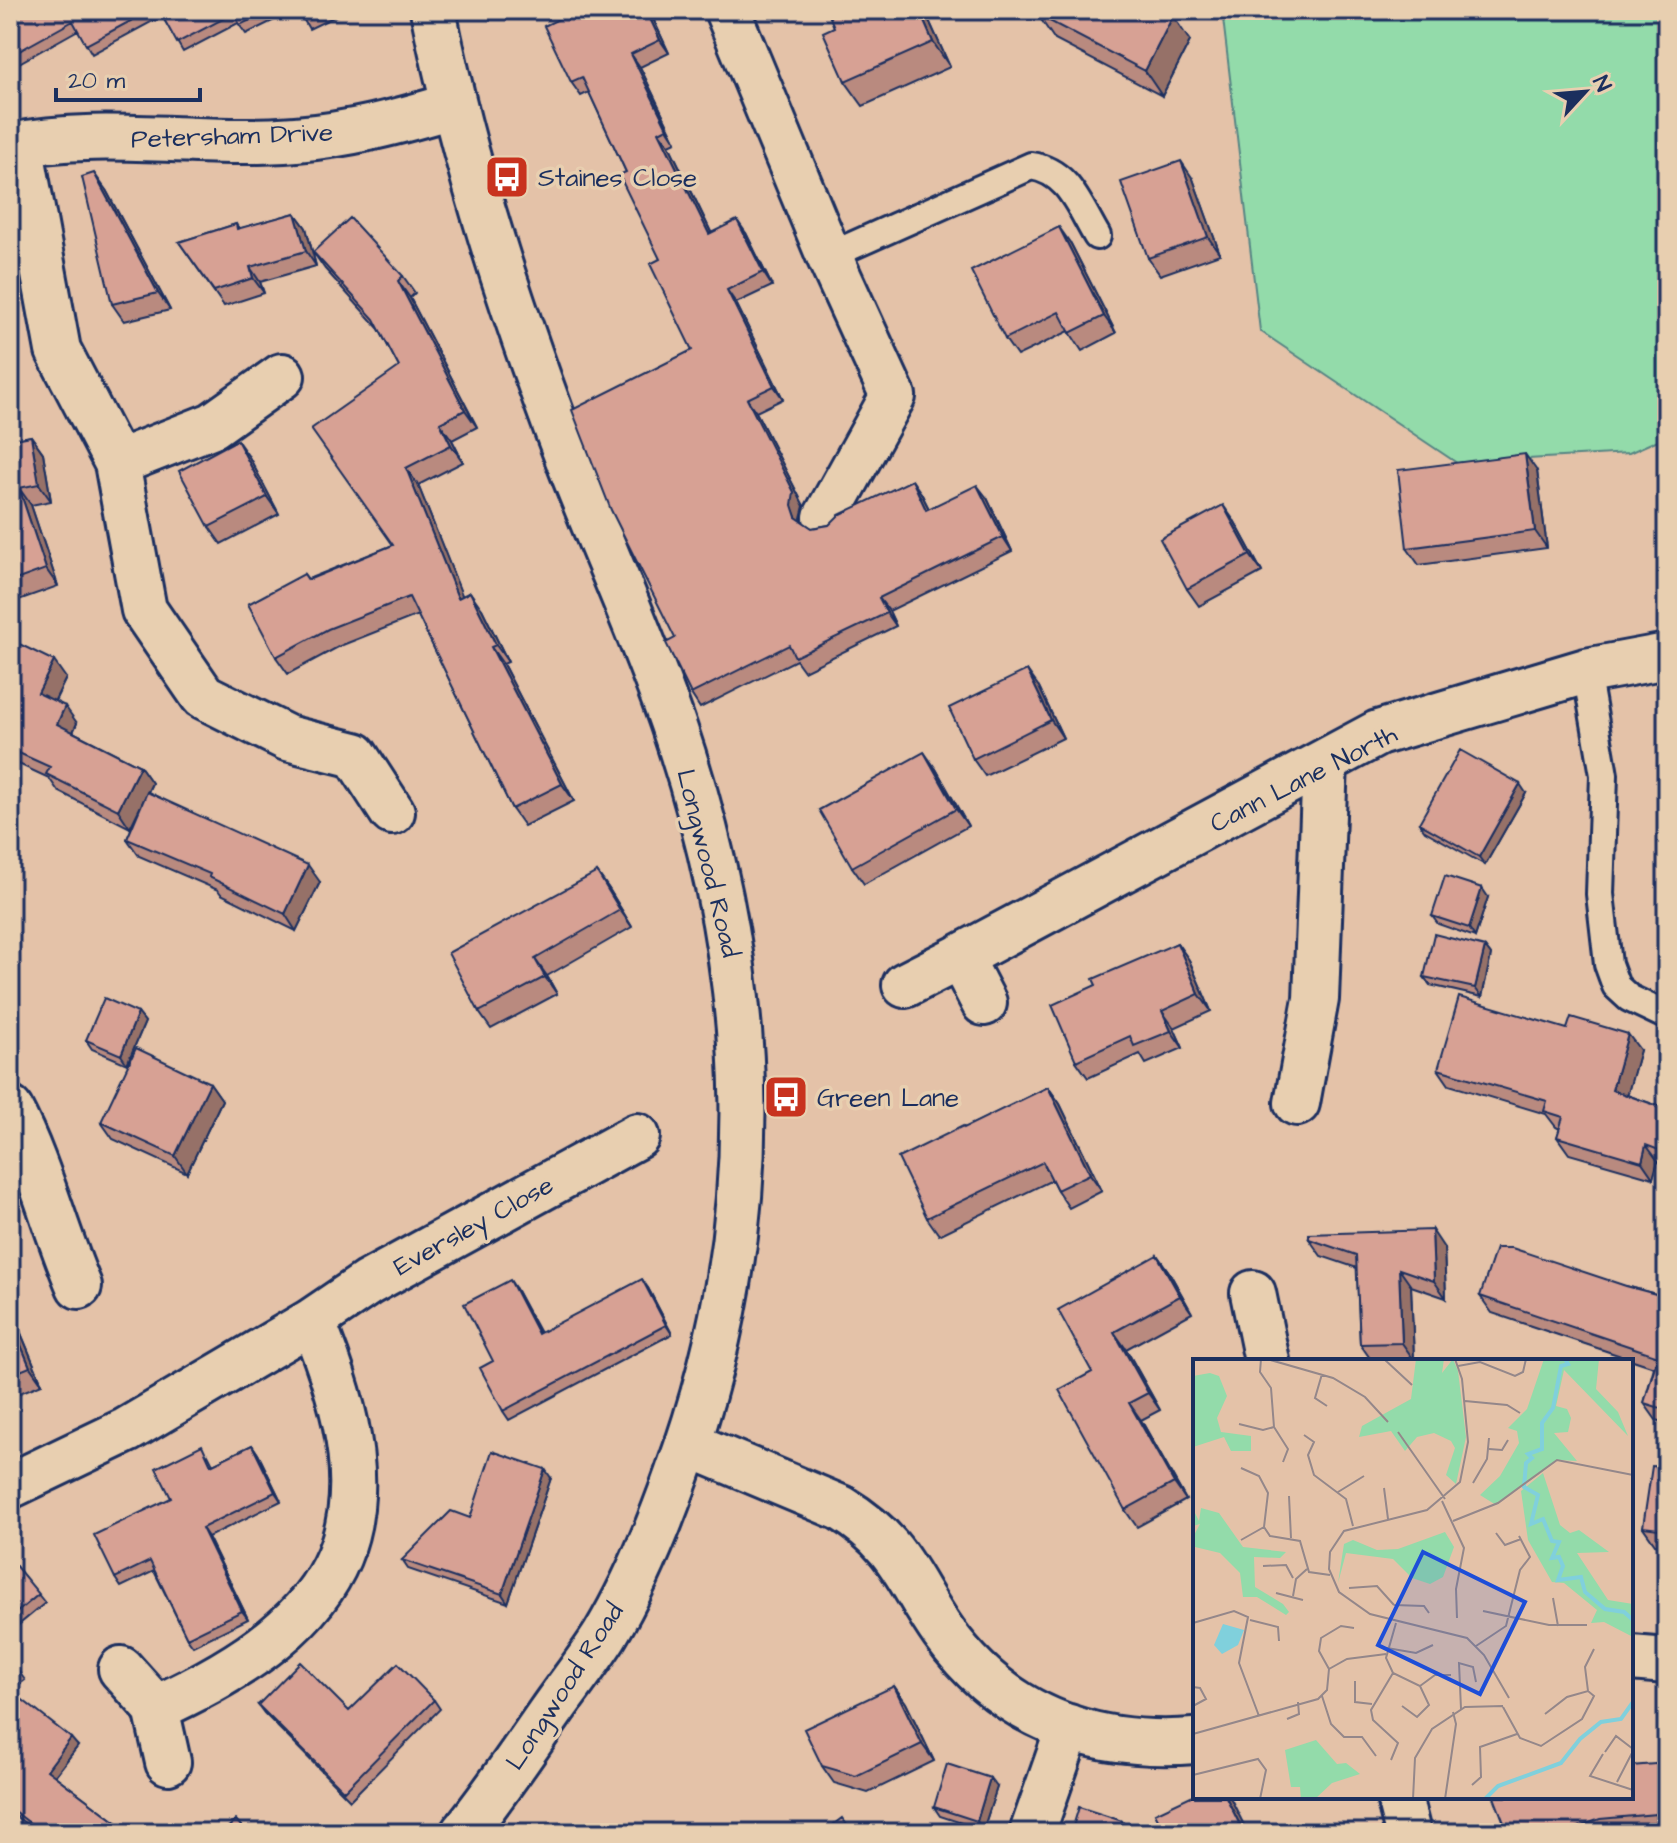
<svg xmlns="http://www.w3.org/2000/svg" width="1677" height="1843" viewBox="0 0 1677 1843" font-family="'Architects Daughter',sans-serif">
	<rect width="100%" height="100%" fill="#e4c2a8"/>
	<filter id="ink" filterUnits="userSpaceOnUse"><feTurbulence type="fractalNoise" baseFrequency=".0125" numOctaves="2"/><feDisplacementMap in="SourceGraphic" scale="16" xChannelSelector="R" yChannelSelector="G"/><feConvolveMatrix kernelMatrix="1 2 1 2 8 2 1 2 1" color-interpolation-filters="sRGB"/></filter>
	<g filter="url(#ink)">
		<path fill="#93dbaa" stroke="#578584" stroke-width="2" d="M1222,10H1667V436L1629,453L1457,463L1260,331Z"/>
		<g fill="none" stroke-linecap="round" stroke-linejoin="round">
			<g stroke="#1b2f5e" stroke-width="32">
				<path id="lane" d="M829,256L1031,166C1068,171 1079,206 1097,236
					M1586,671L1604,775L1600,894L1608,964L1616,986L1629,998L1667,1016"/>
			</g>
			<g stroke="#1b2f5e" stroke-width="50">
				<path id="street" d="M727,10L829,256L893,396L826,517
					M20,144L58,350L117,463L144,610L203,696L287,738L355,755L392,812
					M10,146C104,127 202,147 296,139C349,135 401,121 451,106
					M117,463L213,425L282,376
					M960,957L1378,733L1586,671L1667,656
					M905,985L960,957L984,1003
					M1297,1103L1316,999L1325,762
					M10,1109C40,1166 54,1228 79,1286
					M1253,1293L1267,1361
					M312,1321L368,1283L637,1136
					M688,1444L841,1508C902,1545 907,1581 944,1633C1005,1718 1093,1749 1195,1741
					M10,1486L127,1430L312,1321C396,1522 351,1619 156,1708
					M1631,1658L1667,1661
					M121,1669L156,1708L168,1762
					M1399,1797L1408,1833
					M1032,1833L1069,1727"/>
			</g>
			<g stroke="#1b2f5e" stroke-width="50">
				<path id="secondary" d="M433,10C464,167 514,317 571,467C605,555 645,641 675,730C760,982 769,1223 677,1475C658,1529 635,1585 605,1635C588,1662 567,1688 549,1714C521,1754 494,1795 463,1833"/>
			</g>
			<use href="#lane" stroke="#e8cfb0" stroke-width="26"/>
			<use href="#street" stroke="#e8cfb0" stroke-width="44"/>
			<use href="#secondary" stroke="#e8cfb0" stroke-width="44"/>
		</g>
		<path fill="#b98a7f" stroke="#1b2f5e" stroke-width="2" d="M10,10H295L246,34L238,23L183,52L162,16L92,54L78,30L10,68Z
			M298,10H348L309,29Z
			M577,10H649L669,53L640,67L676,142L669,145L711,232L746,233L772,286L736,303L783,399L756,412L804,506L801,518L802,522L812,528L829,525L921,493L929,509L987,498L1012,551L889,611L896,626L804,671L796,660L700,708L691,694L675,638L692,350L660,259L626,172L589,92L581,96L571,82Z
			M1038,15L1190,41L1162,96L1055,40Z
			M927,16L950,67L863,106L845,81L834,27Z
			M1193,179L1220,254L1160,275L1148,258Z
			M106,190L170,310L124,321L112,304Z
			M295,213L306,228L316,266L260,282L264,293L224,306L179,242L236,224L239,229Z
			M1071,244L1116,333L1082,351L1069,331L1017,356L1005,339Z
			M313,252L403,276L415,293L410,298L477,427L452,440L463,462L418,485L462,596L482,609L508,662L503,664L574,801L524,826L512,809L418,615L340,646L288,674L276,657L304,574L308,579L393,545L399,367L379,329L325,269Z
			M31,436L43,453L51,501L31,505L58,586L10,603V440Z
			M249,457L279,514L221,544L209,527Z
			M1537,471L1547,548L1419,565L1407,548Z
			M1235,522L1262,572L1199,606L1187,589Z
			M10,642L66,678L55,701L77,723L73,732L140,766L152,783L148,792L320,882L296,931L221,894L218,890L139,856L127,839L143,802L130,828L58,791L49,778L10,760Z
			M1039,687L1063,738L985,776L973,759Z
			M936,769L968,826L864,884L852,867Z
			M1526,793L1485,865L1425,831L1419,823Z
			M1667,801V834L1660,825Z
			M597,872L609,889L632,927L547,976L557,994L491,1029L479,1012Z
			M1488,897L1475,937L1438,924L1432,916Z
			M1177,943L1189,960L1211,1011L1174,1028L1183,1048L1146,1064L1140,1054L1088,1078L1076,1061L1096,985Z
			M1485,947L1491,955L1482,997L1430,985L1424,977Z
			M138,1013L145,1022L127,1064L92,1049L86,1040Z
			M1640,1050L1627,1095L1667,1109V1165L1658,1161L1653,1178L1569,1154L1557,1137L1560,1129L1556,1127L1546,1114L1449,1085L1438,1069Z
			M210,1083L222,1100L187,1173L113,1139L101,1122Z
			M1048,1087L1060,1104L1102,1191L1069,1208L1057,1190L1052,1180L939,1235L927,1218L965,1128Z
			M1309,1239L1444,1248L1446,1298L1411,1286L1414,1360L1372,1361L1360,1344L1357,1268L1321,1256Z
			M1157,1255L1169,1272L1192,1313L1126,1349L1160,1410L1141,1420L1186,1500L1137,1527L1125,1510L1092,1372Z
			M1626,1286L1667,1297V1423L1656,1420L1644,1403L1654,1367L1492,1313L1480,1296Z
			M648,1288L672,1334L509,1420L503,1411L493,1361L516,1289L540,1333Z
			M10,1307L42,1384L10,1397Z
			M252,1445L258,1454L281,1501L208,1537L248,1619L193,1646L187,1638L154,1571L121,1587L115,1578L171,1498L208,1454L213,1464Z
			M1667,1468V1546L1655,1544L1643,1527Z
			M551,1478L508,1603L408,1569L402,1560L470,1518Z
			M10,1559L45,1603L10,1632Z
			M10,1660L25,1680L11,1691L78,1746L55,1776L131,1833H38L10,1812Z
			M894,1686L906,1703L934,1761L868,1793L834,1783L822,1766Z
			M434,1700L440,1709L350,1800L264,1713L258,1705L349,1711Z
			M1667,1763V1831L1643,1833H1508Z
			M997,1787L983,1830L940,1816L934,1807Z"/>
		<path fill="#967168" stroke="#1b2f5e" stroke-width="2" d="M646,10H649L669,53L660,40Z
			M919,10H923L927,16L950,67L933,42Z
			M1173,16L1190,41L1162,96L1145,71Z
			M631,54L640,67L676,142L667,128Z
			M659,132L669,145L718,247L709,234Z
			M1181,161L1193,179L1220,254L1208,237Z
			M94,173L106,190L170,310L158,293Z
			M295,213L306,228L316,266L306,251Z
			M737,220L746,233L772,286L763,272Z
			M1059,227L1071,244L1116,333L1104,316Z
			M250,267L260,282L264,293L253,278Z
			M398,281L410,298L477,427L465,410Z
			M727,290L736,303L783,399L774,386Z
			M747,399L756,412L804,506L801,518L805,530L796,517Z
			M440,423L452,440L463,462L451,445Z
			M31,436L43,453L51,501L39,484Z
			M237,440L249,457L279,514L267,497Z
			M1525,454L1537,471L1547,548L1535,531Z
			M406,468L418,485L470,615L458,598Z
			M912,480L921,493L936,523L926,510Z
			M977,485L987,498L1012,551L1003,537Z
			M19,488L31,505L58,586L46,569Z
			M1223,505L1235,522L1262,572L1250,555Z
			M470,592L482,609L508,662L496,645Z
			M879,598L889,611L896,626L887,613Z
			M491,647L503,664L574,801L562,784Z
			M54,661L66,678L50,710L38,693Z
			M1027,670L1039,687L1063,738L1051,720Z
			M65,706L77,723L69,741L57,724Z
			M924,752L936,769L968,826L956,809Z
			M140,766L152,783L130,828L118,810Z
			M1520,784L1526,793L1485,865L1479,857Z
			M308,865L320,882L296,931L285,914Z
			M597,872L609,889L632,927L620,910Z
			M1482,888L1488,897L1475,937L1469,928Z
			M1177,943L1189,960L1211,1011L1199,994Z
			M1485,947L1491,955L1482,997L1475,988Z
			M535,959L547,976L557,994L545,977Z
			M1162,1011L1174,1028L1183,1048L1171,1031Z
			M138,1013L145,1022L127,1064L121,1055Z
			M1628,1034L1640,1050L1624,1107L1612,1090Z
			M210,1083L222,1100L187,1173L175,1156Z
			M1048,1087L1060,1104L1102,1191L1090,1174Z
			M1646,1145L1658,1161L1653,1178L1642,1162Z
			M1432,1230L1444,1248L1446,1298L1434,1281Z
			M1157,1255L1169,1272L1192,1313L1180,1296Z
			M1399,1269L1411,1286L1414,1360L1402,1343Z
			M642,1279L648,1288L672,1334L666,1325Z
			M510,1280L516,1289L544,1343L538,1334Z
			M10,1307L42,1384L30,1367L10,1319Z
			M1114,1332L1126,1349L1160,1410L1148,1393Z
			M1129,1403L1141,1420L1186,1500L1174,1483Z
			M252,1445L258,1454L281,1501L275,1492Z
			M545,1469L551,1478L508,1603L502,1594Z
			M202,1528L208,1537L248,1619L242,1611Z
			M894,1686L906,1703L934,1761L922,1744Z
			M71,1738L78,1746L53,1778L47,1770Z
			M990,1778L997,1787L983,1830L977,1821Z
			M1226,1797H1229L1231,1799L1248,1833H1244Z
			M1122,1821L1128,1829L1127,1833H1118Z"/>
		<path fill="#d7a194" stroke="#1b2f5e" stroke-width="2" d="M10,10H151L86,45L73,21L10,56Z
			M159,10H271L240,25L234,13L177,43Z
			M298,10H325L303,20Z
			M577,10H646L660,40L631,54L667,128L659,132L709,234L737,220L763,272L727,290L774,386L747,399L794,492L792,505L796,517L812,528L829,525L839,515L912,480L926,510L977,485L1003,537L879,598L887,613L795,657L789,645L691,694L666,643L675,638L611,510L572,410L692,350L650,264L660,259L619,175L626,172L582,77L571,82L544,26Z
			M827,10H919L933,42L845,81L823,32L834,27Z
			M1040,10H1161L1173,16L1145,71L1038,15Z
			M1181,161L1208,237L1148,258L1121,182Z
			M94,173L158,293L112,304L82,177Z
			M295,213L306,251L250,267L253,278L214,291L179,242L236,224L237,229Z
			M350,218L403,276L398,281L465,410L440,423L451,445L406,468L458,598L470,592L496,645L491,647L562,784L512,809L409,597L328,629L276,657L248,604L304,574L308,580L393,545L311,429L399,367L374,319L313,252Z
			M1059,227L1104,316L1070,333L1059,312L1005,339L971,271Z
			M31,436L39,484L19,488L46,569L10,582V440Z
			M237,440L267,497L209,527L179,471Z
			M1525,454L1535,531L1407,548L1398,470Z
			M1223,505L1250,555L1187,589L1160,539Z
			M11,640L54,661L38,693L65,706L57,724L140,766L118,810L46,774L50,767L10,749Z
			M1027,670L1051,720L973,759L949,708Z
			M1460,750L1520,784L1479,857L1419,823Z
			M924,752L956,809L852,867L819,810Z
			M147,792L308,865L285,914L209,877L210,874L127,839Z
			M1667,801V827L1660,825Z
			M597,872L620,910L535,959L545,977L479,1012L448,953Z
			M1445,876L1482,888L1469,928L1432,916Z
			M1434,934L1485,947L1475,988L1424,977Z
			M1177,943L1199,994L1162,1011L1171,1031L1134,1046L1130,1036L1076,1061L1052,1005L1096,985L1093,979Z
			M1459,997L1567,1029L1571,1017L1628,1034L1612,1090L1667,1109V1153L1646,1145L1642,1162L1557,1137L1563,1117L1544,1111L1547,1101L1438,1069Z
			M104,998L138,1013L121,1055L86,1040Z
			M136,1048L210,1083L175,1156L101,1122Z
			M1048,1087L1090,1174L1057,1190L1043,1162L927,1218L898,1158L963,1126L964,1128Z
			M1432,1230L1434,1281L1399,1269L1402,1343L1360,1344L1356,1255L1309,1239V1234Z
			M1496,1248H1512L1626,1286L1667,1297V1410L1644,1403L1658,1356L1480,1296Z
			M1157,1255L1180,1296L1114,1332L1148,1393L1129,1403L1174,1483L1125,1510L1059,1390L1092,1372L1058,1310Z
			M642,1279L666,1325L503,1411L480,1368L493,1361L464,1304L510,1280L538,1334Z
			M10,1319L30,1367L10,1375Z
			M202,1445L211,1465L252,1445L275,1492L202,1528L242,1611L187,1638L150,1561L115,1578L94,1535L171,1498L156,1468Z
			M492,1451L545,1469L502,1594L402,1560L451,1511L470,1518Z
			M1652,1466L1667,1468V1530L1643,1527Z
			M10,1559L39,1594L10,1618Z
			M10,1660L18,1671L10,1678Z
			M300,1662L349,1711L398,1663L434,1700L344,1791L258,1705Z
			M894,1686L922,1744L856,1776L822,1766L804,1729Z
			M10,1690L71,1738L47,1770L131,1833H43L10,1808Z
			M1667,1763V1813L1600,1819L1563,1833H1508L1494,1797H1631V1766Z
			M947,1764L990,1778L977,1821L934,1807Z
			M1195,1794V1797H1226L1244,1833H1165L1155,1813Z
			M1079,1807L1122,1821L1118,1833H1071Z
			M842,1818L853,1833H822Z
			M236,1820L247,1833H222Z
			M146,1824L154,1833H136Z"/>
	</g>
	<defs>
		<g id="bus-square" transform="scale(2.3)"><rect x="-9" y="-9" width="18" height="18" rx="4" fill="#c8321e" stroke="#e8cfb0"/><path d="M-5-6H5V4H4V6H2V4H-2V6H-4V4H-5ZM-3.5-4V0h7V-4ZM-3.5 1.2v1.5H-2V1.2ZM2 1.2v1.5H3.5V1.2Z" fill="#fff"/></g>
	</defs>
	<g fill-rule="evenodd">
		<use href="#bus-square" x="507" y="177"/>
		<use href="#bus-square" x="786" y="1097"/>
	</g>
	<g text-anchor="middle" stroke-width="7" stroke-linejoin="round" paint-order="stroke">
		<g font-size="26" fill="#1b2f5e" stroke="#e8cfb0">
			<text transform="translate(232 135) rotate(-2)" y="9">Petersham Drive</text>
			<text transform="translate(1303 778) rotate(-27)" y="9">Cann Lane North</text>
			<text transform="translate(709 863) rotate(76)" y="9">Longwood Road</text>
			<text transform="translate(473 1225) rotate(-29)" y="9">Eversley Close</text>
			<text transform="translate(564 1686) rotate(-57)" y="9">Longwood Road</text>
		</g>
		<g font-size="26" fill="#1b2f5e" stroke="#e8cfb0" text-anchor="start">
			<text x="538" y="186">Staines Close</text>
			<text x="817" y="1106">Green Lane</text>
		</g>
	</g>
	<g transform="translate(1193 1359)">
		<rect width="440" height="440" fill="#e4c2a8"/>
		<path d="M223,0H251L249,14L260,0L265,12L273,78L263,125L253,116L262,89L258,82L241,74L224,78L212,92L198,72L166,78L169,67L218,40ZM351,0H406L403,30L425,53L435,77L371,11L363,47L374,50L378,59L375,73L361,74L384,102L365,101L303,146L287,136L307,117L326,84L324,72L315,69L334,50ZM17,14L26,17L34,37L24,59L28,73L58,77V92H38L31,78L0,88V17ZM350,114L367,166L377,174L386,171L416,193L384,194L415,241L440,245V278L411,263L398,264L404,251L371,224L359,223L335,181L328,132ZM8,149L26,154L50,188L93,193L87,199L61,198L62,228L90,245L96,253L93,256L64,238H50L47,214L27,194L2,188L0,178L7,165L0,167V150L6,162ZM252,173L261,188L250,218L237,225L219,219L200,200L153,194L145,224L151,185L160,181L184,191L205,190ZM123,381L144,405L153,404L167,415L139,424L122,440H108L107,428H98L92,391Z" fill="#93dbaa"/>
		<path d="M30,265L51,271L45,286L29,295L21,286Z" fill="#80d0dc"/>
		<path fill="none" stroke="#80d0dc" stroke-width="4" d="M372,0L375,5L368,7L360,49L349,64V90L335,95L339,99L333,104L331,128L345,136L338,165L350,160L359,182L366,183L359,199L366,198L370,207L365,221L388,218L392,233L412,250L431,253L440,261M292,440L305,427L368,404L387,380L408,363L428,360L440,343"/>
		<path fill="none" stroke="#94878a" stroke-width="2" d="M68,0L67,13L78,29L81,68L95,90L90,103M74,0L140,19L172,38L195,63M191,0L219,26M262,0L269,20L275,83L267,123L234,151L151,172L137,193L136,210L146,233L177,255L274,279L291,296L316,339M265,7L287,3L322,17L330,13L333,0M129,15L122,39L134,47M272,42L314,46L327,54M46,65L70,71L81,68M205,73L252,140M111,76L121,83L115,96L121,116L153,140L160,167M296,90L309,91L315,81M48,109L66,117L75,134L71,168L77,177L107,182L116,213L137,216M280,124L294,100L296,79M191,129L195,160M145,133L171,117M96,137L98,179M249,142L271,189L263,230L264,259M260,162L305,144L364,101L440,116M303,174L312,186L328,180M48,181L71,168M70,207L93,206L100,219M156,229L184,227L201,246M83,234L110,241M100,237L103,220L114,210M360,239L365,267M201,246L231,247L236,254M290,252L356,266H394M57,261L85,268L86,282M0,264L41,252L55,258L46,304L66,357M203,264L193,299L200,314L227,327L236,346L224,358L209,347M283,287L313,267L327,211L337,198L326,177M194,289L223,294L240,286M136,310L126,292L128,279L148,267L161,269M162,322V343L179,345M227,327L242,316H258M0,328L7,329L13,340L0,347M395,332L392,308L401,290M129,337L138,365L151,378H169L183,397M310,348L327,379L348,387L389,360L401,337L395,332L374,338L352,355M268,350L266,304L280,308L283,323M94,360L106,355L105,343M0,375L125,340L134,331L136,310L154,300L193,295M412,393L423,377L440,390M410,395L397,417L440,431M198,401L205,384L180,361L178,351L200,314M0,416L65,400L73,411L67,440M424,423L440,392M279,426L288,418L287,388L324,375M220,440L222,399L239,370L272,348L310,347M252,440L263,365L260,353"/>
		<path fill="#1d4ed8" fill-opacity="0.15" stroke="#1d4ed8" stroke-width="4" d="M230,193L332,243L287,335L185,286Z"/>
		<rect width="440" height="440" fill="none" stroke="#1b2f5e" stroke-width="4"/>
	</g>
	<rect width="1677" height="1843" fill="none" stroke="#e8cfb0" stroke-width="40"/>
	<rect x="20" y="20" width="1637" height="1803" fill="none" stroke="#1b2f5e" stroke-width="3" filter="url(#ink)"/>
	<g transform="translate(1585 92) rotate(64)" stroke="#e8cfb0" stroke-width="6" paint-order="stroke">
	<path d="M0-6L14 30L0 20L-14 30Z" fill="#1b2f5e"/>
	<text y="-12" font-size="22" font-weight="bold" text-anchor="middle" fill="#1b2f5e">N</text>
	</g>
	<path d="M56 88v12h144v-12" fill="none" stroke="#1b2f5e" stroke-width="4"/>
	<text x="68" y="88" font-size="24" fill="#1b2f5e" stroke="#e8cfb0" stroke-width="6" paint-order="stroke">20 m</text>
</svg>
